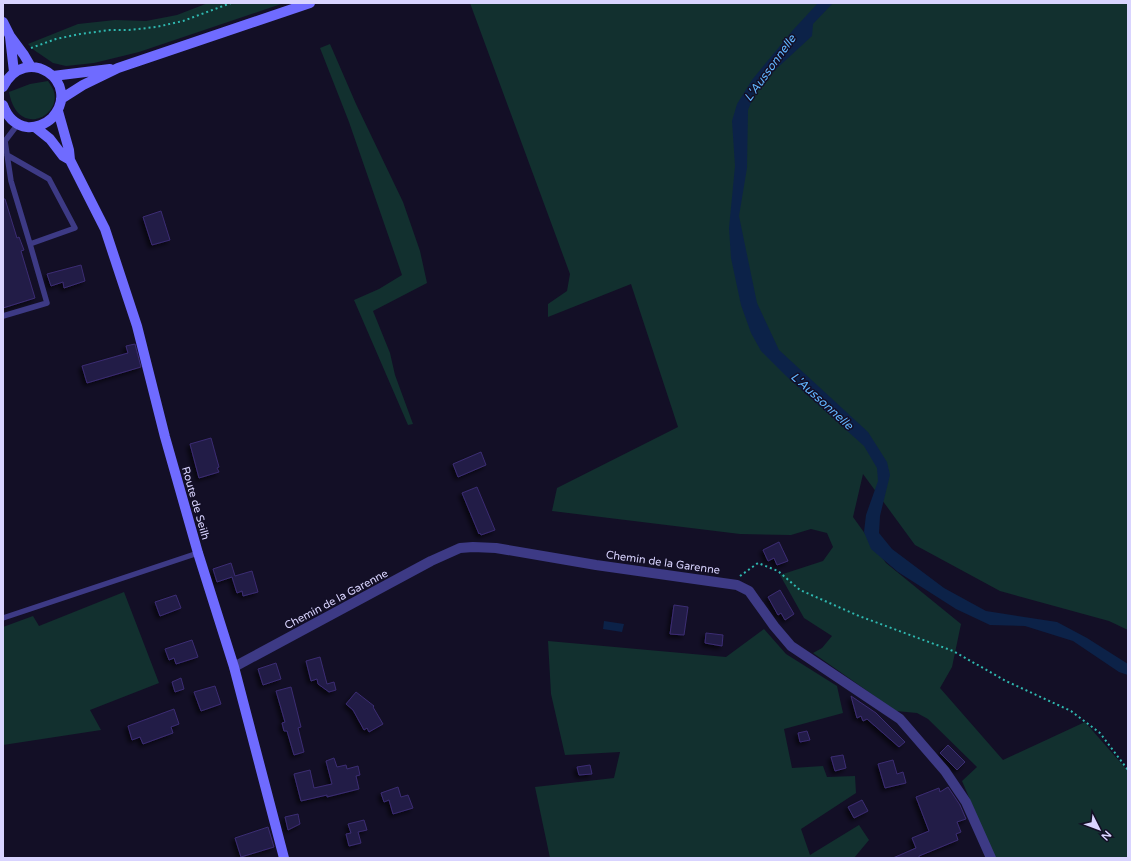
<svg xmlns="http://www.w3.org/2000/svg" width="1131" height="861" viewBox="0 0 1131 861" font-family="'Varela Round',sans-serif">
	<defs>
		<filter id="shadow"><feDropShadow dx="-3" dy="3" stdDeviation="2" flood-color="#0009"/></filter>
	</defs>
	<rect width="100%" height="100%" fill="#130f26"/>
	<path fill="#12302f" d="M208,3H284L139,52L94,63L66,66L53,63L34,50L28,44L78,24L115,20L146,21L177,15Z
		M470,3H1128V630L1109,621L1000,591L915,545L863,474L853,517L886,563L961,624L952,667L940,688L1003,760L1085,722L1128,771V858H995L962,781L977,767L928,719L917,713L896,711L813,653L822,648L832,636L804,618L780,575L823,561L833,547L827,533L811,529L791,535L740,534L552,511L557,488L678,427L631,284L548,317V304L567,291L570,274Z
		M330,44L356,104L403,202L420,251L427,283L373,311L390,353L395,375L413,424L408,425L354,300L379,289L402,275L349,122L320,48Z
		M48,81C50,84 53,88 54,92C61,117 17,138 9,92L30,84Z
		M124,592L159,683L90,710L101,730L3,745V627L33,616L39,626Z
		M764,629L786,654L837,686L843,713L784,729L792,768L823,766L827,777L855,776L856,793L801,829L810,855L859,825L869,840L854,858H550L535,787L614,778L620,752L565,755L551,694L548,641L726,657Z"/>
	<path fill="#0c2248" d="M818,3H833L813,24L812,36L775,70L756,90L748,110L747,168L739,216L757,303L779,350L868,432L887,462L890,475L880,516L879,533L892,549L944,588L986,611L1057,622L1087,638L1128,664V675L1119,672L1073,641L1025,626L990,625L956,609L898,572L871,549L864,532L866,515L878,481L877,468L864,446L785,375L761,351L751,333L741,305L731,258L729,228L735,166L732,121L737,104L752,80L793,30Z
		M604,621L624,624L622,632L603,629Z"/>
	<path fill="#241b47" stroke="#3b2d73" filter="url(#shadow)" d="M3,199H5L17,238L19,237L24,250L21,251L35,298L3,308Z
		M161,211L170,240L152,245L143,217Z
		M81,265L85,281L64,288L63,282L51,286L47,274Z
		M135,344L141,367L87,383L82,366L128,353L126,346Z
		M211,438L219,467L217,468L219,472L199,478L190,444Z
		M481,452L486,465L458,477L453,464Z
		M477,487L495,530L481,535L480,533L479,534L462,493Z
		M779,542L788,561L777,565L774,558L768,561L763,550Z
		M231,563L235,576L252,571L258,592L243,596L242,591L237,593L232,577L217,582L213,569Z
		M780,590L794,614L785,620L781,613L778,615L768,597Z
		M176,595L181,608L160,616L155,602Z
		M674,605L688,607L684,635L670,634Z
		M706,633L723,635L722,646L705,643Z
		M192,640L198,657L176,664L174,658L169,660L165,649Z
		M320,657L327,684L334,682L336,690L329,692L318,684L317,679L311,681L306,661Z
		M276,663L281,679L263,685L258,669Z
		M181,678L184,689L175,692L172,682Z
		M215,686L221,704L201,711L194,692Z
		M291,687L301,727L298,728L304,752L294,755L287,731H284L282,723L285,722L276,691Z
		M356,692L374,706L373,707L383,724L369,732L367,728L364,730L353,710L346,704Z
		M851,696L876,713L905,742L899,747L867,719L863,721L861,716L857,718Z
		M174,709L179,724L171,727L173,733L143,744L140,737L132,740L128,726Z
		M807,731L810,740L800,742L798,733Z
		M948,745L965,762L957,770L940,753Z
		M843,755L846,768L835,771L831,757Z
		M334,758L337,767L346,765L347,769L358,766L360,775L356,776L359,789L327,797V795L301,801L294,774L310,770L314,788L332,784L326,761Z
		M893,760L897,774L903,772L906,783L885,788L878,764Z
		M590,765L592,774L579,775L577,767Z
		M398,787L401,797L408,795L413,808L393,814L389,800L384,802L381,793Z
		M948,787L960,805L966,819L957,822L961,832L956,834L958,840L919,856V858H893L916,848L912,838L929,831L916,797L939,788L940,792Z
		M862,800L868,811L854,818L848,807Z
		M298,814L300,824L288,830L285,817Z
		M364,820L367,830L358,832L361,843L349,846L346,834L351,833L348,824Z
		M268,827L274,847L241,857L235,838Z"/>
	<g fill="none" stroke-linecap="round" stroke-linejoin="round">
		<path stroke="#2fb8b0" stroke-width="2" stroke-dasharray="2 3" stroke-linecap="butt" d="M31,48L56,39L80,34L110,30H129L156,27L183,21L231,3
			M740,576L758,563L778,571L800,590L859,616L953,651L1006,681L1071,711L1100,733L1128,770"/>
		<path stroke="#3d3a85" stroke-width="5.5" d="M3,141H5L18,124
			M5,141L11,181L30,244L75,228L49,179L7,155
			M3,316L47,303L30,244
			M3,618L198,553"/>
		<path stroke="#3d3a85" stroke-width="10" d="M234,667L431,561L460,548L473,547L496,548L596,565L737,585L749,591L774,626L791,646L900,719L945,771L966,802L991,858"/>
		<path stroke="#6f6bff" stroke-width="10" d="M3,22L10,36L24,55L31,67
			M10,37L14,72
			M53,76L110,69
			M3,87C25,42 84,82 52,118C46,124 35,128 27,127C14,125 7,116 3,105
			M61,99L83,85L118,68L310,3
			M58,111L69,150L70,160L105,229L137,326L165,437L198,553L234,667L284,858
			M35,127L50,139L63,156L70,160"/>
	</g>
	<g text-anchor="middle" stroke-width="3" stroke-linejoin="round" paint-order="stroke">
		<g font-size="11" fill="#d9d4ff" stroke="#130f26">
			<text transform="translate(196 503) rotate(74)" y="4">Route de Seilh</text>
			<text transform="translate(663 562) rotate(8)" y="4">Chemin de la Garenne</text>
			<text transform="translate(336 599) rotate(-28)" y="4">Chemin de la Garenne</text>
		</g>
		<g font-size="12" font-style="italic" fill="#62b6ff" stroke="#130f26">
			<text transform="translate(770 68) rotate(-54)" y="4">L'Aussonnelle</text>
			<text transform="translate(822 401) rotate(42)" y="4">L'Aussonnelle</text>
		</g>
	</g>
	<rect width="1131" height="861" fill="none" stroke="#d9d4ff" stroke-width="8"/>
	<g transform="translate(1099 829) rotate(132)" stroke="#130f26" stroke-width="3" paint-order="stroke">
	<path d="M0-3L7 15L0 10L-7 15Z" fill="#d9d4ff"/>
	<text y="-6" font-size="11" font-weight="bold" text-anchor="middle" fill="#d9d4ff">N</text>
	</g>
</svg>
